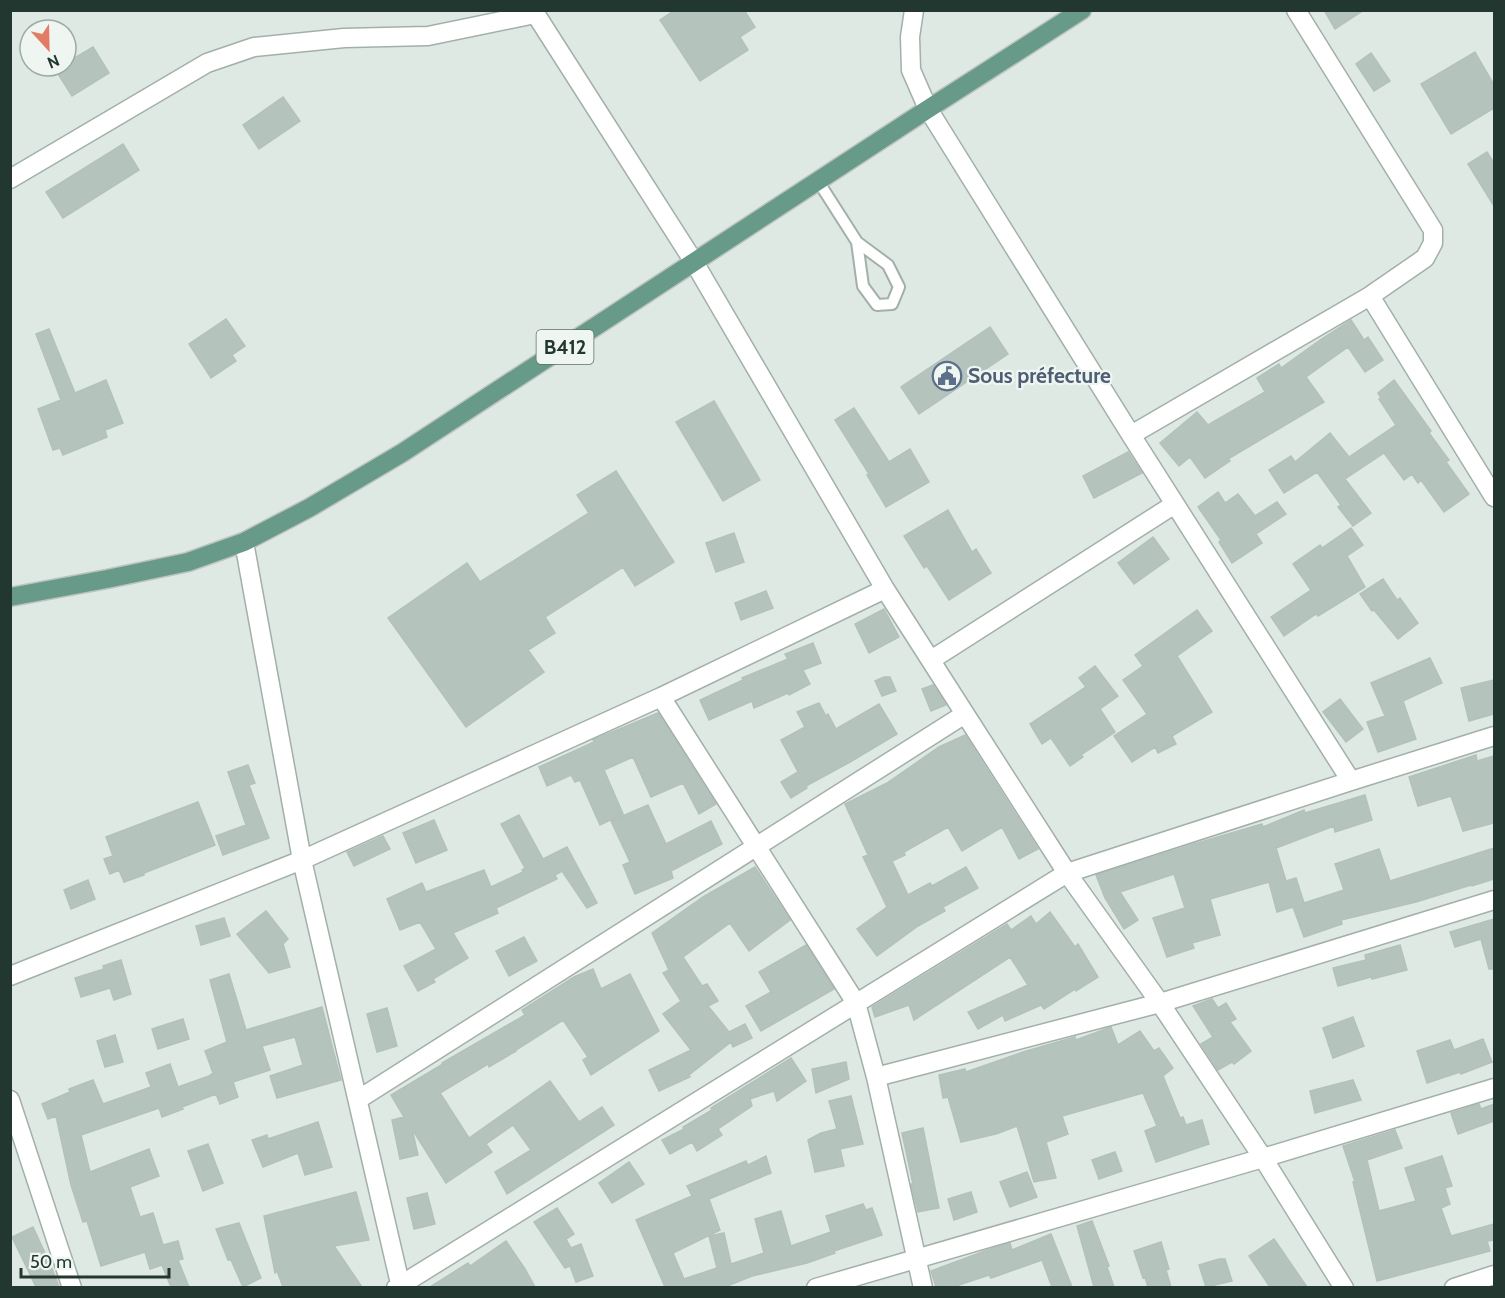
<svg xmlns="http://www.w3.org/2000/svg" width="1505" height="1298" viewBox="0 0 1505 1298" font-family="Cabin,sans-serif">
	<rect width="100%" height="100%" fill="#dfe9e4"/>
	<path fill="#b5c3bd" stroke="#b3c1bb" stroke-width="1.5" d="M675,10H744L755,27L740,37L748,50L700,81L660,20Z
		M1324,10H1364L1335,29Z
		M93,47L109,73L72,96L53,66H66V63Z
		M1475,52L1494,85V108L1451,134L1421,84Z
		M1371,53L1390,81L1374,91L1356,64Z
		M283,97L300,121L259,149L243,125Z
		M123,144L139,170L63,218L46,192Z
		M1487,152L1494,163V206L1468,164Z
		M226,319L245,346L232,355L236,361L211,378L189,344Z
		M1351,320L1364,340L1368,337L1383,360L1365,372L1348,347L1306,377L1324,402L1228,459L1230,461L1205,478L1190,457L1179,466L1160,443L1197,412L1208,425L1265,392L1257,378L1279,364L1281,368L1320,340Z
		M990,327L1008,354L919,414L901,387Z
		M49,329L75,393L106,380L123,423L105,430L107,437L63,455L60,448L53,450L38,409L61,400L36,334Z
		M1394,380L1431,431L1429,433L1449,460L1446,462L1469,494L1444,512L1421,480L1418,483L1412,474L1404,480L1384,453L1345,479L1371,513L1353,526L1338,507L1341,505L1317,472L1284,493L1269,470L1291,456L1295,462L1330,433L1349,457L1396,425L1379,399L1381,398L1378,393Z
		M714,401L760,480L723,501L676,422Z
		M854,408L889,462L910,449L929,482L886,507L867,475L869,474L835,420Z
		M1128,452L1142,473L1094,498L1083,476Z
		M616,471L674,562L635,586L623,567L545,617L555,633L528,650L544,672L466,727L388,618L467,563L480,582L589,513L577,495Z
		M1218,492L1225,503L1238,494L1255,516L1277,502L1286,514L1256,534L1262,543L1232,563L1219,542L1221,540L1198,507Z
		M948,510L972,552L976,549L991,573L949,600L927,566L924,568L904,536Z
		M1351,528L1363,545L1347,556L1365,587L1318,616L1316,614L1284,636L1271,617L1311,590L1293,564L1320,545L1322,548Z
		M734,533L744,562L716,572L706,543Z
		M1153,537L1169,559L1134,584L1118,563Z
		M1383,579L1397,600L1400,598L1418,623L1398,639L1374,610L1372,611L1360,594Z
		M766,591L773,608L741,620L735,603Z
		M884,609L899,637L869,653L855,624Z
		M1197,610L1212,631L1177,656L1212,712L1172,736L1176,744L1158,753L1155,747L1132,762L1114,736L1147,714L1123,680L1143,666L1135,655Z
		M813,643L821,663L803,670L810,684L789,695L788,693L754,708L752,701L709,720L700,700L743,680L742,678L788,659L785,654Z
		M1430,658L1442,683L1403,701L1416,739L1378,752L1367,722L1385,716L1371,683Z
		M1095,666L1118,696L1100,709L1115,732L1081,755L1083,757L1070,766L1051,738L1042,744L1030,724L1086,687L1079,678Z
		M884,677H890L896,691L882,696L875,681Z
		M1494,680V714L1469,721L1461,688Z
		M933,685L946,705L931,711L922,689Z
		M1340,699L1363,729L1346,742L1323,712Z
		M819,703L826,716L828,714L836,729L879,704L897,734L850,762L806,786L807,788L791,798L781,782L798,772L781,740L805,727L797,712Z
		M658,713L716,804L699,814L683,783L651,797L633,757L604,770L623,814L600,825L580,780L575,782L571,775L547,786L539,767L594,742L593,740Z
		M965,735L1038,849L1019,859L1002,827L962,851L948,827L904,852L905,855L892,861L908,895L930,883L932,886L966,867L978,888L943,907L945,911L918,926L877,956L857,929L887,907L863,857L868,855L845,804L887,783L939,747Z
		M1476,755L1477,761L1494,756V823L1463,831L1451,796L1418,806L1409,777Z
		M248,765L255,783L249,785L269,838L223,855L216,836L246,825L228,772Z
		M1365,795L1372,820L1335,832L1334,826L1276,848L1286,881L1296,878L1304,903L1344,890L1335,864L1379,849L1390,881L1494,848V879L1472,886L1471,885L1416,902L1341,920L1342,924L1304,937L1293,907L1277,912L1269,882L1210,899L1220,935L1192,943L1194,948L1167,957L1153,918L1185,908L1174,874L1120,892L1138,920L1124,929L1105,898L1096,875L1194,844L1262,824L1263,827L1304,810L1305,813Z
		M198,802L215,845L144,873V875L124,882L119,870L110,874L104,859L113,856L106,837Z
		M648,805L666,844L711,821L722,844L671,871L673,878L635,894L623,865L630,862L611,821Z
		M519,815L543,859L567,847L597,903L587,908L562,871L555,875L557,879L496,908L498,913L453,933L468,958L433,979L435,982L418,991L404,966L436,949L420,922L400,930L387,899L422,883L426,892L484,870L491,887L523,872L522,870L525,868L501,824Z
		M434,820L447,850L416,863L403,833Z
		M383,836L390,849L354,866L347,852Z
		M755,867L790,920L749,951L730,923L683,957L702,986L707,984L718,1001L708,1006L729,1032L745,1024L752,1038L733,1047L731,1042L689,1075L690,1077L659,1091L649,1070L691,1050L663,1014L681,1001L663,973L669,970L652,933L703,897Z
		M88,880L95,899L71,909L64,890Z
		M266,911L288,939L283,944L290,967L269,973L237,934Z
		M1050,912L1075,947L1078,944L1098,977L1076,991L1075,989L1044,1009L1041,1005L1005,1021L1003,1015L978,1029L968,1012L1028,985L1010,957L914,1020L909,1005L875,1017L872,1007L1007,924L1011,930L1031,916L1036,924Z
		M224,918L230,936L201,945L196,926Z
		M1494,919V969H1489L1481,939L1455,947L1450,932Z
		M524,937L537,961L509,976L496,951Z
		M806,945L834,989L761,1031L746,1006L771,992L759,972Z
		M1400,945L1407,970L1372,979L1371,977L1338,986L1333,968L1366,960L1365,955Z
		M121,960L131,994L114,1000L110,988L81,997L75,978L104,969L103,966Z
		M593,969L601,989L630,974L659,1031L591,1075L583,1060L588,1057L563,1020L516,1050V1051L489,1067L488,1064L440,1093L469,1138L550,1081L579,1122L602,1107L614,1125L507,1194L495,1172L531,1150L513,1125L486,1144L492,1152L446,1183L412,1129L418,1155L400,1159L392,1120L404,1117L391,1095L443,1064L442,1063L525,1015L522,1010L574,977Z
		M229,974L246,1030L322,1007L341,1080L277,1098L270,1076L303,1065L295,1037L262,1046L270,1070L233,1082L238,1097L220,1104L216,1094L182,1107L183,1109L162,1117L159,1108L81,1135L90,1172L149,1149L159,1176L130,1187L140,1217L153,1213L163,1245L178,1241L183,1259L178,1260L189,1287H171L162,1265L150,1269L145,1252L101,1266L87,1221L83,1222L71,1185L56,1116L48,1119L42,1104L70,1092L69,1089L93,1080L103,1104L151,1087L146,1073L170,1064L178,1087L209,1076L213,1073L205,1051L227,1042L210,980Z
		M1212,999L1218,1008L1226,1003L1236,1019L1230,1022L1251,1051L1234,1064L1232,1062L1218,1070L1201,1044L1213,1037L1193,1006Z
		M387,1008L397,1046L377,1052L367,1014Z
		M1353,1017L1364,1046L1333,1058L1323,1028Z
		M183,1019L189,1039L158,1049L152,1029Z
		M1111,1027L1118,1045L1140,1031L1154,1051L1159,1048L1173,1068L1163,1076L1180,1118L1183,1117L1186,1125L1202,1120L1209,1144L1156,1162L1145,1131L1157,1126L1143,1093L1062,1116L1068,1134L1046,1142L1056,1178L1034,1182L1017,1126L996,1134L961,1142L948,1097L943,1098L939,1075L965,1069L966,1072L1023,1052L1075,1037L1076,1040Z
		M115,1035L123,1062L105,1067L97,1041Z
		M1483,1039L1492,1062L1461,1074L1460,1072L1427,1083L1417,1051L1450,1040L1454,1050Z
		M791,1058L806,1081L777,1101L774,1091L750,1099L752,1106L718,1129L722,1135L697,1151L692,1142L670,1154L662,1140L684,1129L683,1127L712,1110L711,1108Z
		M846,1062L849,1079L816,1093L812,1069Z
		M1353,1080L1361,1100L1315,1113L1310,1091Z
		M851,1096L863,1144L840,1149L844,1166L815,1172L808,1140L821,1133L837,1129L829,1101Z
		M1479,1104L1481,1109L1494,1104V1121L1458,1134L1451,1113Z
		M318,1122L332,1167L305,1175L298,1153L263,1167L252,1140L267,1135L268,1139Z
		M923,1128L939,1208L918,1212L911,1184H913L902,1133Z
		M1395,1130L1402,1148L1367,1160L1379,1211L1416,1201L1405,1168L1442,1156L1452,1186L1445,1188L1450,1204L1441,1208L1451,1236L1494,1224V1240L1487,1241L1490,1251L1377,1281L1353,1182H1355L1343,1146Z
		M208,1144L223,1183L203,1191L188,1151Z
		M1115,1152L1122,1171L1099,1179L1092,1160Z
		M766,1156L771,1173L709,1199L720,1230L673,1253L684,1279L717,1268L709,1236L724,1233L731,1264L764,1253L755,1219L781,1211L791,1246L831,1232L826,1216L863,1204L866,1210L872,1208L882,1235L834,1251L835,1253L807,1263L752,1276L725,1287H665L636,1220L692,1196L687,1186L746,1161L748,1165Z
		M629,1162L644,1184L612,1203L599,1183Z
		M1027,1172L1037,1197L1010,1207L1000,1182Z
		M356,1192L369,1240L334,1246L362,1287H283L277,1271L275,1273L264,1216Z
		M971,1192L977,1212L954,1220L948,1199Z
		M427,1193L435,1224L414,1229L407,1198Z
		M557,1208L574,1234L566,1239L571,1248L581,1244L593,1276L576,1282L570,1266L565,1268L534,1222Z
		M1092,1221L1109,1266L1107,1267L1114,1287H1094L1077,1226Z
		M239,1223L261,1278L243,1287L231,1260H228L216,1229Z
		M33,1227L51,1266L59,1287H36L12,1237Z
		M1051,1234L1072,1287H1052L1042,1260L991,1278L989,1275L953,1287H936L931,1271L993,1248L1010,1243L1012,1250Z
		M1274,1239L1307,1287H1270L1249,1256Z
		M506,1241L525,1269L535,1287H430L468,1263L470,1266Z
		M1161,1242L1169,1269L1166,1270L1171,1287H1148L1145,1277L1143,1278L1134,1251Z
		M1219,1259H1225L1232,1281L1206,1287L1199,1265Z"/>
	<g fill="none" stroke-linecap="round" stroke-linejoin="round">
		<g stroke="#a3b0aa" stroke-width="14">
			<path id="service" d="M818,181L857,242L888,265L899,287L892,304L877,305L863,286L857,242"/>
		</g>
		<g stroke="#a3b0aa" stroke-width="21">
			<path id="minor" d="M533,10L694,262L885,589L965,714L1067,873L1160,1003L1263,1158L1344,1288
				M914,10L910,37L911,70L928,109L1131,435L1351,781
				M10,179L207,63L254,47L344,38L428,36L535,14
				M1370,296L1494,497
				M1131,435L1370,296L1425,258L1433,243V230L1296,10
				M244,542L302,860L401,1288
				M931,660L1175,504
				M661,697L856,1003L876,1077L923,1288
				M10,976L302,860L661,697L885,589
				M876,1077L1160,1003L1494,900
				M359,1099L965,714
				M10,1100L72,1288
				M396,1288L1067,873L1351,781L1494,736
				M816,1288L1263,1158L1494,1088
				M1454,1288L1494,1275"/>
		</g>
		<g stroke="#bdc3c1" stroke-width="21">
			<path id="primary" d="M10,597L107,579L188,562L244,542L309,508L402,453L928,109L1082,10"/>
		</g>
		<use href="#service" stroke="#fff" stroke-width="10"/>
		<use href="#minor" stroke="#fff" stroke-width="18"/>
		<use href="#primary" stroke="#689a8a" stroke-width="18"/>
	</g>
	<defs>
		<g id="civic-ring" transform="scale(1.5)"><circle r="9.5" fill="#eff6f2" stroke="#5c6f8a" stroke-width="1.5"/><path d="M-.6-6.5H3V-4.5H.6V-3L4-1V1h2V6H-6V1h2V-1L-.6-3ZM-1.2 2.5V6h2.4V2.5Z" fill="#5c6f8a"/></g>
	</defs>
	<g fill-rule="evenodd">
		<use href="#civic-ring" x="947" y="376"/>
	</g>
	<g text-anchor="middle" stroke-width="4.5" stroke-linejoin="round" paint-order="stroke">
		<rect fill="#eff6f2" stroke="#60706a" stroke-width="1.5" x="536.5" y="330" width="57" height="34" rx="4.5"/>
		<g font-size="20" font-weight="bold" fill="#223730">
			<text x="565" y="354">B412</text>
		</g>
		<g font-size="21" font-weight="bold" fill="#4e5e75" stroke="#eff6f2" text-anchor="start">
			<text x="968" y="383">Sous préfecture</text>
		</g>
	</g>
	<rect width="1505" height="1298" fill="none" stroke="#223730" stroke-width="24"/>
	<g transform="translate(48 48) rotate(158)"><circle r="28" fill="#eff6f2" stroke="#9daaa4" stroke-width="1.5"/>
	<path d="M0-4.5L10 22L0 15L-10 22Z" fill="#e27c64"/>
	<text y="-9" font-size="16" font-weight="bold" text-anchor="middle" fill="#223730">N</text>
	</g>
	<path d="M21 1268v9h148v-9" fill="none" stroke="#223730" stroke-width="3"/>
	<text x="30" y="1268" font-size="18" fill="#223730" stroke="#eff6f2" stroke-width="4.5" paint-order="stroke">50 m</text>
</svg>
